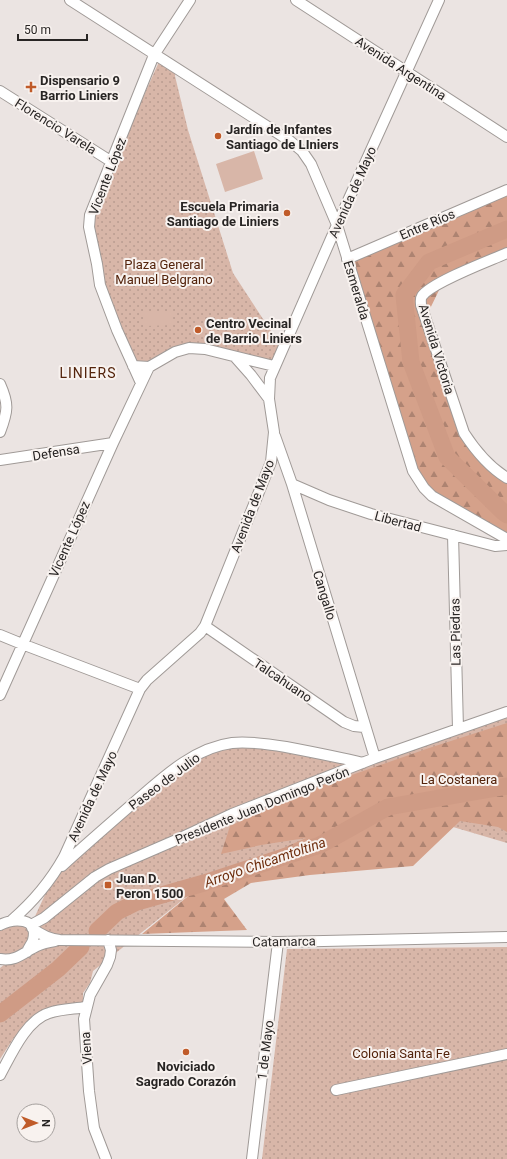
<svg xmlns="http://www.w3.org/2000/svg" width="507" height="1159" viewBox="0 0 507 1159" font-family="Roboto,sans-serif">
	<defs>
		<pattern id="grass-dots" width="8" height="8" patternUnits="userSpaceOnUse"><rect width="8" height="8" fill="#d8b6a8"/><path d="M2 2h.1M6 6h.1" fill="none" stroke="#b99c90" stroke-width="1.8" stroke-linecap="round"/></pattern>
		<pattern id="forest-firs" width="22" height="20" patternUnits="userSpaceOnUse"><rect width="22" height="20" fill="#d5a18a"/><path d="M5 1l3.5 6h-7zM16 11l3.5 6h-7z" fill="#ad8371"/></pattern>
	</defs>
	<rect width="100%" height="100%" fill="#ebe4e2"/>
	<path fill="url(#grass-dots)" d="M154,55L172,65L167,69L176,67L175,76L188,130L233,273L282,348L274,366L189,348L149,367L133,366L100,285L90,215L158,64Z
		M507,712V843L426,819L204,883L93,971L90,983L83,993V1004L39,1013L13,1039L0,1059V968L10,960L27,952L31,925L56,871L196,755L233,743L363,763Z
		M22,924C24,925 26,926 27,927C34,932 27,946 22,950C17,955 7,955 0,956V931L14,925Z
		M507,947V1159H262L287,949Z"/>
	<path fill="url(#forest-firs)" d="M507,190V252L444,280L425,319L464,433L507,478V539L440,502L413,471L347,259Z
		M507,723V832L498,827L460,821L413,866L310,875L251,883L224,899L247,930L142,934L204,883L306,838L261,845L221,854L230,826L309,790L429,748Z"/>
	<path fill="#d8b6a8" d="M254,151L263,179L225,192L216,164Z
		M172,311V325L145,326V312Z"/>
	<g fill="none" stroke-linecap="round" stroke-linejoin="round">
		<path stroke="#cf9b85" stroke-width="17" d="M507,229L429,262L404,295L411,362L447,457L503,512L507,515
			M97,931L117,912L137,902L204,883L320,845L388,807L507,786
			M0,1014L58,969L81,947"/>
		<g stroke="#a09a97" stroke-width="12">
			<path id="minor" d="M70,0L290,141L302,151L311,164L337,225L413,471L424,488L432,496L507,539
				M296,0L507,137
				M0,91L112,162
				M507,253C489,261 432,282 422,296C420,299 421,302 421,305L464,433C475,450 489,467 507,478
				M347,259L507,190
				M235,357L251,375L269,399
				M133,366L149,367L175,352L189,348L205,349L274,366
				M141,383L117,330L100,285L97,264L89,227L90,215L154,55L190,0
				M0,384C9,404 8,411 0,432
				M275,436L292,484L375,758
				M0,460L113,443
				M292,484L329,500L371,514L495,546L507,545
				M453,535L458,729
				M205,626L344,722L354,726L364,727
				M0,635L22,644L140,689
				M0,695L113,443L149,367
				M62,866C84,846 107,826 130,806C159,781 192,748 232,743C249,741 268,744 286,747C312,752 338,757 363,763
				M12,920C33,902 50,882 64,857L140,689L147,680L200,633L205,626L271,462L274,432L269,399L270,378L337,225L439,0
				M0,925C14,918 39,917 33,940C32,944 28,948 27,952
				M31,925L44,918L95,877L109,869L176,840L232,814L375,758L507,712
				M32,928C41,935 49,939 60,940L278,942L507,937
				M0,959C16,962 24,952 37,946C43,943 49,942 55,941
				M0,1075C11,1055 26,1020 49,1013C61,1009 74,1009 86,1007
				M336,1090L507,1054
				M106,1159L94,1128L89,1091L84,1019L90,995L107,965L110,957L111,950L108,940
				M252,1159L278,942"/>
		</g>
		<use href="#minor" stroke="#fff" stroke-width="10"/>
	</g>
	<g fill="#c05b29" stroke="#f8f2ef" stroke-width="1.5">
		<path d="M29 81h4v4h4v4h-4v4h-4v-4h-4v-4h4z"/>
		<circle cx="218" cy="136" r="4"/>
		<circle cx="287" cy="213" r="4"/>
		<circle cx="198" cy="330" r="4"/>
		<rect x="104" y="881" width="8" height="8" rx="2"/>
		<circle cx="186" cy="1052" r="4"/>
	</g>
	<g text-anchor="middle" stroke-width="4" stroke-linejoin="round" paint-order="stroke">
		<g font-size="13" fill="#282524" stroke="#f8f2ef">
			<text transform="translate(401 68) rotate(33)" y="5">Avenida Argentina</text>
			<text transform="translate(56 126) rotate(32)" y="5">Florencio Varela</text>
			<text transform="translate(107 176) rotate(-69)" y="5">Vicente López</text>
			<text transform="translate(352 192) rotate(-66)" y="5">Avenida de Mayo</text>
			<text transform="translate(427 224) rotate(-23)" y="5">Entre Ríos</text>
			<text transform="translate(357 290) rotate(73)" y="5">Esmeralda</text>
			<text transform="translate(437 349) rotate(73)" y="5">Avenida Victoria</text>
			<text transform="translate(56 452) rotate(-9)" y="5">Defensa</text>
			<text transform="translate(252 506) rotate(-69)" y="5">Avenida de Mayo</text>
			<text transform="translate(398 521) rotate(15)" y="5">Libertad</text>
			<text transform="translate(69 539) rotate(-66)" y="5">Vicente López</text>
			<text transform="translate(325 595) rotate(73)" y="5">Cangallo</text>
			<text transform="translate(455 632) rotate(-91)" y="5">Las Piedras</text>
			<text transform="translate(283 680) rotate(34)" y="5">Talcahuano</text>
			<text transform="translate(164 781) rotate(-37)" y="5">Paseo de Julio</text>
			<text transform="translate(92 796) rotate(-65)" y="5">Avenida de Mayo</text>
			<text transform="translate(262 805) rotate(-22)" y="5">Presidente Juan Domingo Perón</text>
			<text transform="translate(284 941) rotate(-1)" y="5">Catamarca</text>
			<text transform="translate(86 1048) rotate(-94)" y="5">Viena</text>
			<text transform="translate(265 1050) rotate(-83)" y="5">1 de Mayo</text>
		</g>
		<g font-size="13" font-weight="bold" fill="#282524" stroke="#f8f2ef" text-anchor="start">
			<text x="40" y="85">Dispensario 9<tspan x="40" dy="15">Barrio Liniers</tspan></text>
			<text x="226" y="134">Jardín de Infantes<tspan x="226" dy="15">Santiago de LIniers</tspan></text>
			<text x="279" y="211" text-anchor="end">Escuela Primaria<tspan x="279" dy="15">Santiago de Liniers</tspan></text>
			<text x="206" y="328">Centro Vecinal<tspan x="206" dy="15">de Barrio Liniers</tspan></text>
			<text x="116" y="883">Juan D.<tspan x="116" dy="15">Peron 1500</tspan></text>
			<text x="186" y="1071" text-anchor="middle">Noviciado<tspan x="186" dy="15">Sagrado Corazón</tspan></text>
		</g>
		<g font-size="13" fill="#53230b" stroke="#f8f2ef">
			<text x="164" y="269">Plaza General<tspan x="164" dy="15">Manuel Belgrano</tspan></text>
			<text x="459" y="784">La Costanera</text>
			<text x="401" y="1058">Colonia Santa Fe</text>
		</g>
		<g font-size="14" letter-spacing="1" fill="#54240c" stroke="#f8f2ef">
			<text x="88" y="378">LINIERS</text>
		</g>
		<g font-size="14" font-style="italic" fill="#6f2f0f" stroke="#f8f2ef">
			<text transform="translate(265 862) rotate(-19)" y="5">Arroyo Chicamtoltina</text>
		</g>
	</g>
	<g transform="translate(36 1123) rotate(90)"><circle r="19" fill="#f8f2ef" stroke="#a5a09e"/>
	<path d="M0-3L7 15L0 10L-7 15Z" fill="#c05b29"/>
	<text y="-6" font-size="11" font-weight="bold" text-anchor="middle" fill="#282524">N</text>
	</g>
	<path d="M18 34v6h69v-6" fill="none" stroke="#282524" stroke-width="2"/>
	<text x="24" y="34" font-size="12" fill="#282524" stroke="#f8f2ef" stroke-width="3" paint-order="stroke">50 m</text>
</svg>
